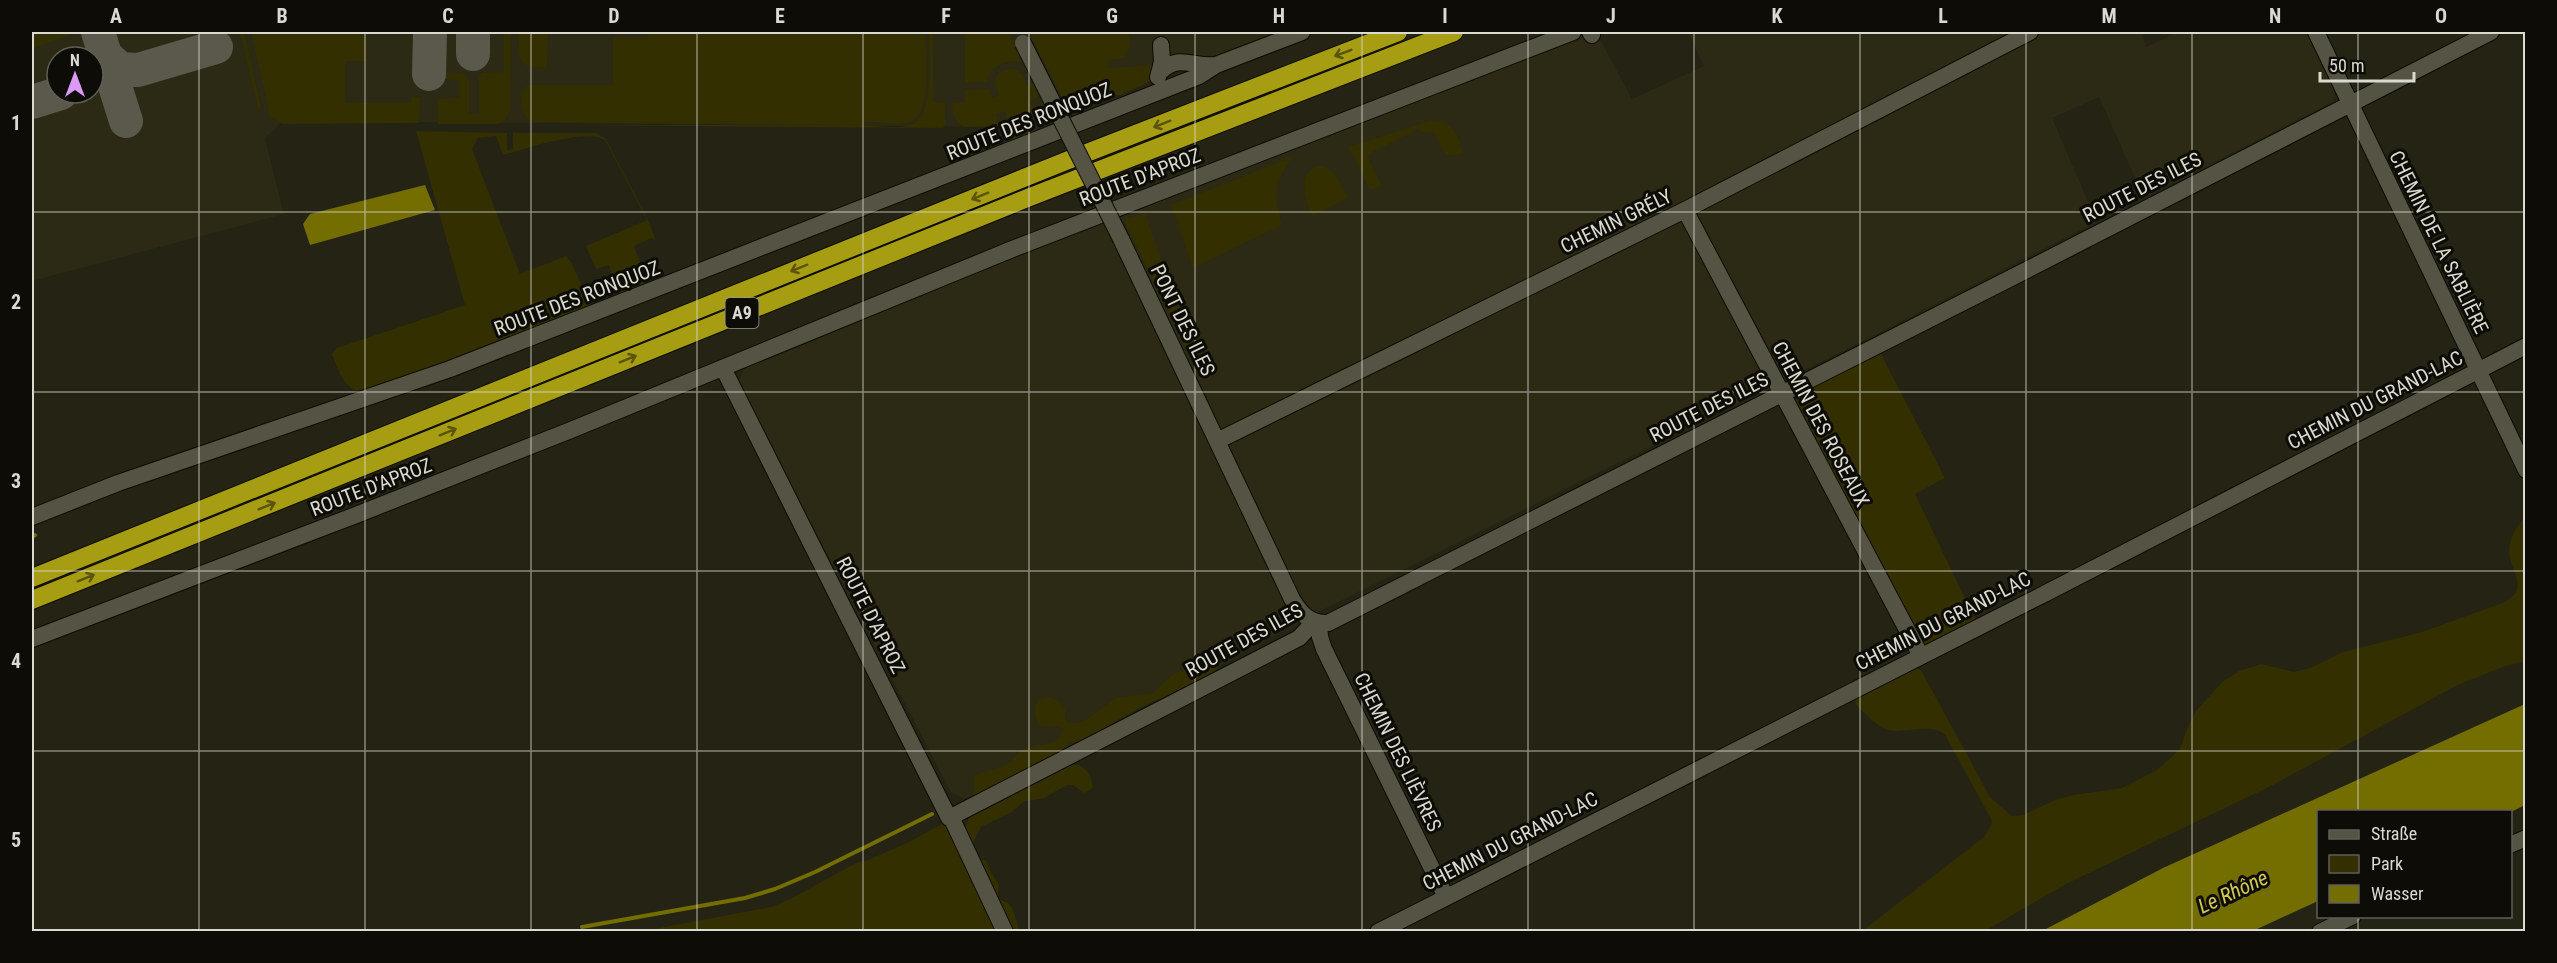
<svg xmlns="http://www.w3.org/2000/svg" width="2557" height="963" viewBox="0 0 2557 963" font-family="'Roboto Condensed',sans-serif">
	<rect width="100%" height="100%" fill="#242314"/>
	<path fill="#2c2a14" fill-rule="evenodd" d="M32,32H1280L1051,119L1010,127L282,121L265,138L284,214L32,281ZM57,57H93V93H57Z
		M1591,32H1596L1632,99L1704,66L1688,32H2141L2146,47L2178,32H2306L2335,89L2334,101L2144,198L2099,97L2052,118L2097,222L1845,350L1316,613L975,798H963L951,792L738,383L745,366L1196,185Z"/>
	<path fill="#332f00" d="M32,32H67L69,35L32,49Z
		M240,32H244L261,107L258,109Z
		M251,32H366V61H345V103H411L412,96L420,97L419,123L282,124L268,115L269,111Z
		M504,32H511L510,110L506,119L498,124H438V99L460,98V80L443,79L440,74L463,73L469,80V114H479V76L482,73L504,72Z
		M519,32H548L547,68C515,68 519,59 519,32Z
		M648,32H925C926,52 933,111 912,121C903,125 875,122 864,122V125C876,126 899,129 911,125C936,115 929,55 929,32H933V102L945,103V125L943,128L537,125H861L537,122L527,119C521,108 516,93 529,85H613V38H648Z
		M965,32H1010V37L1022,63C1009,57 988,67 987,82L965,83Z
		M1029,32H1128L1131,45L1124,58L1108,60L1109,68L1156,65L1151,81L1121,95H1110L1069,111Z
		M1014,68L1023,75L1026,85L1033,83L1038,97L1031,101L1034,114L1013,123L1009,121L1004,111L996,114L999,126L965,127C954,122 952,114 952,103L965,102V90L989,89L993,98L999,96C994,80 991,71 1014,68Z
		M1433,120C1452,121 1459,136 1463,153L1455,156L1446,155L1434,133L1420,131L1418,129L1367,155L1382,186L1370,190L1349,147Z
		M1040,130L1007,142V134Z
		M416,131L507,133V150L513,149V133H596L606,139L648,220L656,240L651,238L634,246L649,286L618,297L609,265L596,269L586,246L647,220L605,140C584,128 527,149 503,155L496,136L478,138L472,149L520,274L566,256L571,262L591,306C559,319 373,400 353,389C341,382 337,366 332,354L337,348L465,305Z
		M1292,157C1274,185 1273,193 1282,225L1193,268L1171,205Z
		M1322,166C1337,171 1341,185 1348,198L1312,216C1305,199 1295,168 1322,166Z
		M1145,213L1177,307L1197,349L1194,354L1189,353L1185,347L1124,220Z
		M1881,354L1945,478L1915,494L1977,623L1922,647L1794,405L1797,395Z
		M2525,517V661L2505,666L2458,685L2267,788L2066,884L1985,931H1862L1984,837L1992,824L1991,819L1945,735C1929,721 1904,736 1885,729C1875,725 1865,713 1856,705L1855,700L1858,694L1915,668L1921,670L1990,797L2012,816L2023,815L2055,800L2073,795L2122,788L2157,770L2180,749L2187,729L2196,711L2222,682L2239,671L2261,664L2294,672L2310,668L2343,652L2422,632L2505,602C2508,599 2514,596 2516,592C2526,574 2490,556 2525,517Z
		M1214,658L1219,660L1220,664L1216,670L1184,695L1167,696L1151,702L1112,723L1096,738L1086,742H1071L1067,745L1053,760L1052,774C1056,772 1059,768 1064,766C1081,760 1092,772 1093,788L1084,793L1073,785H1067L1044,798L1023,802L1012,812L981,827L969,851L971,861L986,860L990,871L999,885L997,900C1016,900 1014,918 1020,931L638,932L771,907L790,899L858,862L866,861L909,842L942,824L963,832L974,807V776C984,770 996,770 1006,765C1012,761 1016,753 1024,749C1037,743 1060,747 1063,729L1059,727L1040,726C1034,717 1033,711 1037,701C1049,695 1058,697 1065,709V719L1068,723H1078L1089,718L1116,698L1153,693L1172,675L1207,659Z"/>
	<path fill="#746d00" d="M425,185L435,210L310,245L303,224L310,214Z
		M2525,704V805L2511,812H2318V901L2253,931H2042L2163,868Z"/>
	<g fill="none" stroke-linecap="round" stroke-linejoin="round">
		<path stroke="#746d00" stroke-width="4" d="M32,537L35,535
			M582,927L745,898L775,889L815,872L932,814"/>
		<path stroke="#5a594c" stroke-width="34" d="M98,32L126,121
			M473,54V32
			M106,56L120,69L138,70L216,47
			M429,74L430,32
			M32,102L61,93"/>
		<g stroke="#0d0c02" stroke-width="18">
			<path id="minor" d="M1590,32L1592,35
				M2316,32L2526,470
				M1160,72C1179,53 1193,68 1216,65L1302,32
				M1158,77L1162,62L1161,45
				M1685,210L1921,656
				M1121,239L1292,599C1301,614 1310,624 1328,623L2009,279L2491,32
				M723,368L949,818L1299,638L1314,622
				M1217,441L1685,210L2030,32
				M32,517L118,483L450,369L1199,76L1216,65
				M1319,623L1320,637L1324,649L1446,897
				M32,639L356,515L571,430L1010,250L1573,32
				M951,817L1005,932
				M2510,845L2526,838
				M1378,932L2048,592L2526,346
				M2320,932L2353,916"/>
		</g>
		<g stroke="#0d0c02" stroke-width="20">
			<path id="highway" d="M32,578L1066,161L1398,32
				M32,600L1030,197L1454,32"/>
		</g>
		<use href="#minor" stroke="#555444" stroke-width="16"/>
		<use href="#highway" stroke="#a69d13" stroke-width="18"/>
		<g stroke="#0d0c02" stroke-width="18" stroke-linecap="butt">
			<path id="minor-bridge" d="M1023,43L1121,239"/>
		</g>
		<use href="#minor-bridge" stroke="#555444" stroke-width="16"/>
	</g>
	<defs><path id="oneway-shaft" d="M-6 0H5M1.5-3L5.5 0L1.5 3" fill="none" stroke-width="1.6" stroke-linecap="round" stroke-linejoin="round" transform="scale(1.5)"/></defs>
	<g stroke="#5a540c">
		<use href="#oneway-shaft" transform="translate(1343 53) rotate(159)"/>
		<use href="#oneway-shaft" transform="translate(1162 124) rotate(158)"/>
		<use href="#oneway-shaft" transform="translate(980 196) rotate(158)"/>
		<use href="#oneway-shaft" transform="translate(799 268) rotate(158)"/>
		<use href="#oneway-shaft" transform="translate(628 359) rotate(-22)"/>
		<use href="#oneway-shaft" transform="translate(448 432) rotate(-22)"/>
		<use href="#oneway-shaft" transform="translate(267 506) rotate(-22)"/>
		<use href="#oneway-shaft" transform="translate(86 578) rotate(-22)"/>
	</g>
	<path fill="none" stroke="#dadad0" stroke-width="1.5" stroke-opacity="0.55" d="M199,32V932M365,32V932M531,32V932M697,32V932M863,32V932M1029,32V932M1195,32V932M1362,32V932M1528,32V932M1694,32V932M1860,32V932M2026,32V932M2192,32V932M2358,32V812M32,212H2526M32,392H2526M32,571H2526M32,751H2526M2358,916V932"/>
	<g text-anchor="middle" stroke-width="6" stroke-linejoin="round" paint-order="stroke">
		<rect fill="#0d0c06" stroke="#9c9c93" stroke-width="1.5" x="725.5" y="298" width="33" height="30" rx="4.5"/>
		<g font-size="18" font-weight="bold" fill="#dadad0">
			<text x="742" y="319">A9</text>
		</g>
		<g font-size="20" fill="#dadad0" stroke="#0d0c06">
			<text transform="translate(1029 121) rotate(-22)" y="7">ROUTE DES RONQUOZ</text>
			<text transform="translate(1140 177) rotate(-21)" y="7">ROUTE D'APROZ</text>
			<text transform="translate(2142 187) rotate(-27)" y="7">ROUTE DES ILES</text>
			<text transform="translate(1616 221) rotate(-26)" y="7">CHEMIN GRÉLY</text>
			<text transform="translate(2439 242) rotate(64)" y="7">CHEMIN DE LA SABLIÈRE</text>
			<text transform="translate(577 298) rotate(-21)" y="7">ROUTE DES RONQUOZ</text>
			<text transform="translate(1183 320) rotate(64)" y="7">PONT DES ILES</text>
			<text transform="translate(2375 400) rotate(-27)" y="7">CHEMIN DU GRAND-LAC</text>
			<text transform="translate(1709 407) rotate(-27)" y="7">ROUTE DES ILES</text>
			<text transform="translate(1821 424) rotate(62)" y="7">CHEMIN DES ROSEAUX</text>
			<text transform="translate(371 487) rotate(-21)" y="7">ROUTE D'APROZ</text>
			<text transform="translate(871 615) rotate(63)" y="7">ROUTE D'APROZ</text>
			<text transform="translate(1943 621) rotate(-27)" y="7">CHEMIN DU GRAND-LAC</text>
			<text transform="translate(1244 640) rotate(-29)" y="7">ROUTE DES ILES</text>
			<text transform="translate(1398 752) rotate(64)" y="7">CHEMIN DES LIÈVRES</text>
			<text transform="translate(1510 841) rotate(-27)" y="7">CHEMIN DU GRAND-LAC</text>
		</g>
		<g font-size="21" font-style="italic" fill="#d3ca50" stroke="#0d0c06">
			<text transform="translate(2233 892) rotate(-25)" y="7">Le Rhône</text>
		</g>
	</g>
	<rect width="2557" height="963" fill="none" stroke="#0d0c06" stroke-width="66"/>
	<rect x="2317" y="810" width="195" height="108" fill="#0d0c06" stroke="#5f5e57" stroke-width="1.5"/>
	<rect x="2329" y="830" width="30" height="9" fill="#555444" stroke="#5f5e57" stroke-width="1.5"/>
	<text x="2371" y="840" font-size="18" fill="#dadad0">Straße</text>
	<rect x="2329" y="855" width="30" height="18" fill="#332f00" stroke="#5f5e57" stroke-width="1.5"/>
	<text x="2371" y="870" font-size="18" fill="#dadad0">Park</text>
	<rect x="2329" y="885" width="30" height="18" fill="#746d00" stroke="#5f5e57" stroke-width="1.5"/>
	<text x="2371" y="900" font-size="18" fill="#dadad0">Wasser</text>
	<g transform="translate(75 75)"><circle r="28" fill="#0d0c06" stroke="#5f5e57" stroke-width="1.5"/>
	<path d="M0-4.5L10 22L0 15L-10 22Z" fill="#da9af6"/>
	<text y="-9" font-size="16" font-weight="bold" text-anchor="middle" fill="#dadad0">N</text>
	</g>
	<path d="M2320 72v9h94v-9" fill="none" stroke="#dadad0" stroke-width="3"/>
	<text x="2329" y="72" font-size="18" fill="#dadad0" stroke="#0d0c06" stroke-width="4.5" paint-order="stroke">50 m</text>
	<rect x="33" y="33" width="2491" height="897" fill="none" stroke="#dadad0" stroke-width="2"/>
	<g font-size="20" text-anchor="middle" font-weight="bold" fill="#dadad0">
		<text x="116" y="23">A</text>
		<text x="282" y="23">B</text>
		<text x="448" y="23">C</text>
		<text x="614" y="23">D</text>
		<text x="780" y="23">E</text>
		<text x="946" y="23">F</text>
		<text x="1112" y="23">G</text>
		<text x="1279" y="23">H</text>
		<text x="1445" y="23">I</text>
		<text x="1611" y="23">J</text>
		<text x="1777" y="23">K</text>
		<text x="1943" y="23">L</text>
		<text x="2109" y="23">M</text>
		<text x="2275" y="23">N</text>
		<text x="2441" y="23">O</text>
		<text x="16" y="130">1</text>
		<text x="16" y="309">2</text>
		<text x="16" y="488">3</text>
		<text x="16" y="668">4</text>
		<text x="16" y="847">5</text>
	</g>
</svg>
